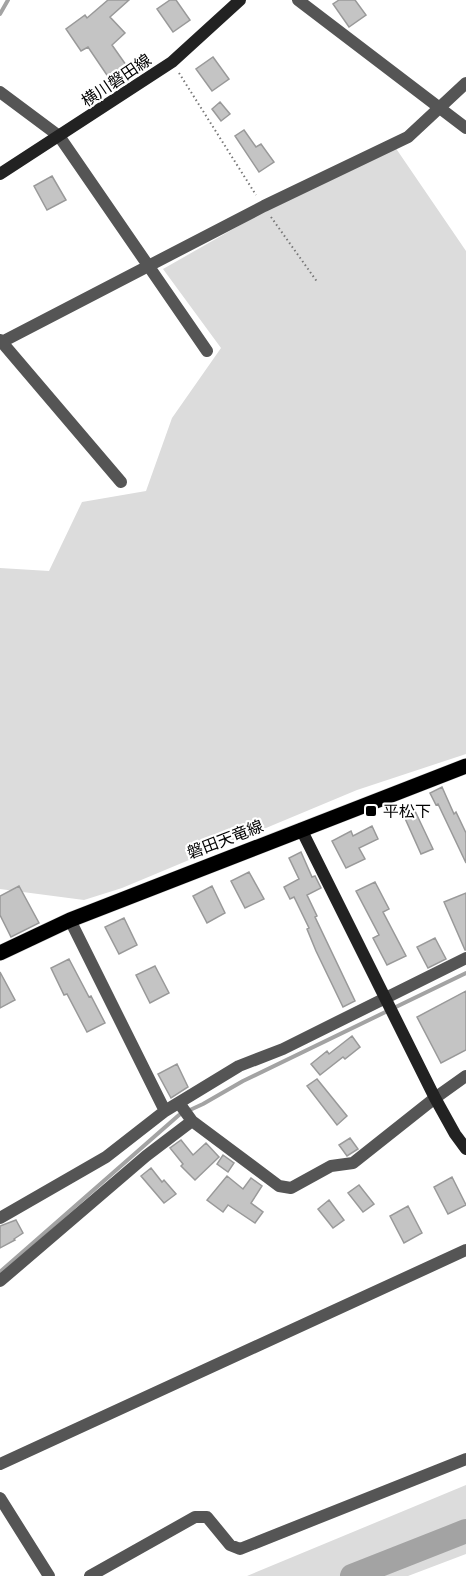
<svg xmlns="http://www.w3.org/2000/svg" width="466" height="1576" viewBox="0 0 466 1576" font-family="'Nunito Sans','Noto Sans JP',sans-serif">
	<rect width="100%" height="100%" fill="#fff"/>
	<path fill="#dcdcdc" d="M395,147L466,251V754L357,790L122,888L84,900L0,889V568L49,571L82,502L146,491L172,418L221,348L163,269L323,178Z
		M466,1485V1554L408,1576H247Z"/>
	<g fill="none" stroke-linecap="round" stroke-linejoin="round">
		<path stroke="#a3a3a3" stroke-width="4" d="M0,14L8,0
			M0,1272L179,1115L203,1104L243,1081L466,973"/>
		<path stroke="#a3a3a3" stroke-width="24" d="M352,1576L466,1531"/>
	</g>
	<path fill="#c4c4c4" stroke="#999" stroke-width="1.5" d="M108,0H129L110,17L125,33L112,45L131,72L113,84L88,47L81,51L66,29L85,15L87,18Z
		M170,0H176L190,20L173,32L157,9Z
		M339,0H355L366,15L349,27L333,4Z
		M213,57L229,79L212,91L196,69Z
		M220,102L230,114L221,121L212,109Z
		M244,130L256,147L261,144L274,162L259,172L235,136Z
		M52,176L66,200L47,210L34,186Z
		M442,787L454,814L456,812L466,833V863L438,804L436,805L430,793Z
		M415,811L433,849L421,854L404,816Z
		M372,826L378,839L359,848L365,859L346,868L332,841L351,831L353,836Z
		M301,852L312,877L315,876L321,888L307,895L317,916L315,917L355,1001L343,1007L316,951L307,929L309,928L294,897L290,899L284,887L299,879L289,858Z
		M249,872L264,899L245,908L231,881Z
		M375,882L389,909L383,912L406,956L387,965L373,938L379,935L356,891Z
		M19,886L39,923L11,937L0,915V896Z
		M212,886L225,913L207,923L193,896Z
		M466,893V950H465L444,902Z
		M124,918L137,945L119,954L105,927Z
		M435,938L446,959L428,968L417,947Z
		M69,959L89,997L91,996L105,1023L87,1032L67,994L64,995L51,968Z
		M155,966L169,993L150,1003L136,975Z
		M0,972L15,1000L0,1008Z
		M466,991V1050L441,1063L417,1017Z
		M352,1036L360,1047L345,1059L343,1057L320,1075L311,1064L327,1051L329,1054Z
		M177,1064L188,1087L171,1098L158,1074Z
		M317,1079L347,1116L337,1125L307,1086Z
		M350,1138L358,1149L347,1156L339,1145Z
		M181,1140L193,1155L206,1143L219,1157L195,1180L181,1166L183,1164L170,1148Z
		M223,1155L234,1163L228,1172L217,1164Z
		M151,1168L162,1182L164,1180L176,1194L164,1203L141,1176Z
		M227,1176L243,1189L251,1178L262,1186L251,1203L263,1212L255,1223L228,1205L223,1212L207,1200Z
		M452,1177L466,1205L448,1214L434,1187Z
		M359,1185L374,1204L363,1212L348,1193Z
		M329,1200L344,1220L333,1228L318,1209Z
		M408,1206L422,1233L404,1243L390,1216Z
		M16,1220L23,1233L14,1239L15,1240L0,1248V1226Z"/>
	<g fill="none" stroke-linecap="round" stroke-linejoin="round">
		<g stroke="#dbdbdb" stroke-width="16">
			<path id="primary" d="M0,953L70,920L466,766"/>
		</g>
		<path stroke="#777" stroke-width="2" stroke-dasharray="1.5 3" stroke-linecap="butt" d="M179,73L256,195
			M271,217L318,283"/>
		<path stroke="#555" stroke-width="12" d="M298,0L466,128
			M0,92L59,136L207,351
			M0,340L121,482
			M0,343L264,206L408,137L466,83
			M70,920L165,1111
			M179,1103L192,1121L279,1186L291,1188L331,1166L353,1163L435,1098L466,1076
			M0,1218L106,1157L165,1111L239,1066L283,1049L466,958
			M0,1281L146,1156L192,1121
			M0,1464L466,1250
			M0,1498L49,1576
			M90,1576L195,1517H207L230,1545L240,1549L466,1459"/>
		<path stroke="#222" stroke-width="12" d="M0,174L172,62L240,0
			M301,829L435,1098L455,1134L466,1149"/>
		<use href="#primary" stroke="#000" stroke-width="15"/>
	</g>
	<rect fill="#000" stroke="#fff" stroke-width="2" x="365" y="805" width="12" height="12" rx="3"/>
	<g text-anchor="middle" stroke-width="4.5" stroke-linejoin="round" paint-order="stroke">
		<g font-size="16" fill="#000" stroke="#fff">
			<text transform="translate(116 80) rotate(-34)" y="6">横川磐田線</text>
			<text transform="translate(225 839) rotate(-21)" y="6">磐田天竜線</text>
		</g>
		<g font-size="16" fill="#000" stroke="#fff" text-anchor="start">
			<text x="383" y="817">平松下</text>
		</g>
	</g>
</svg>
